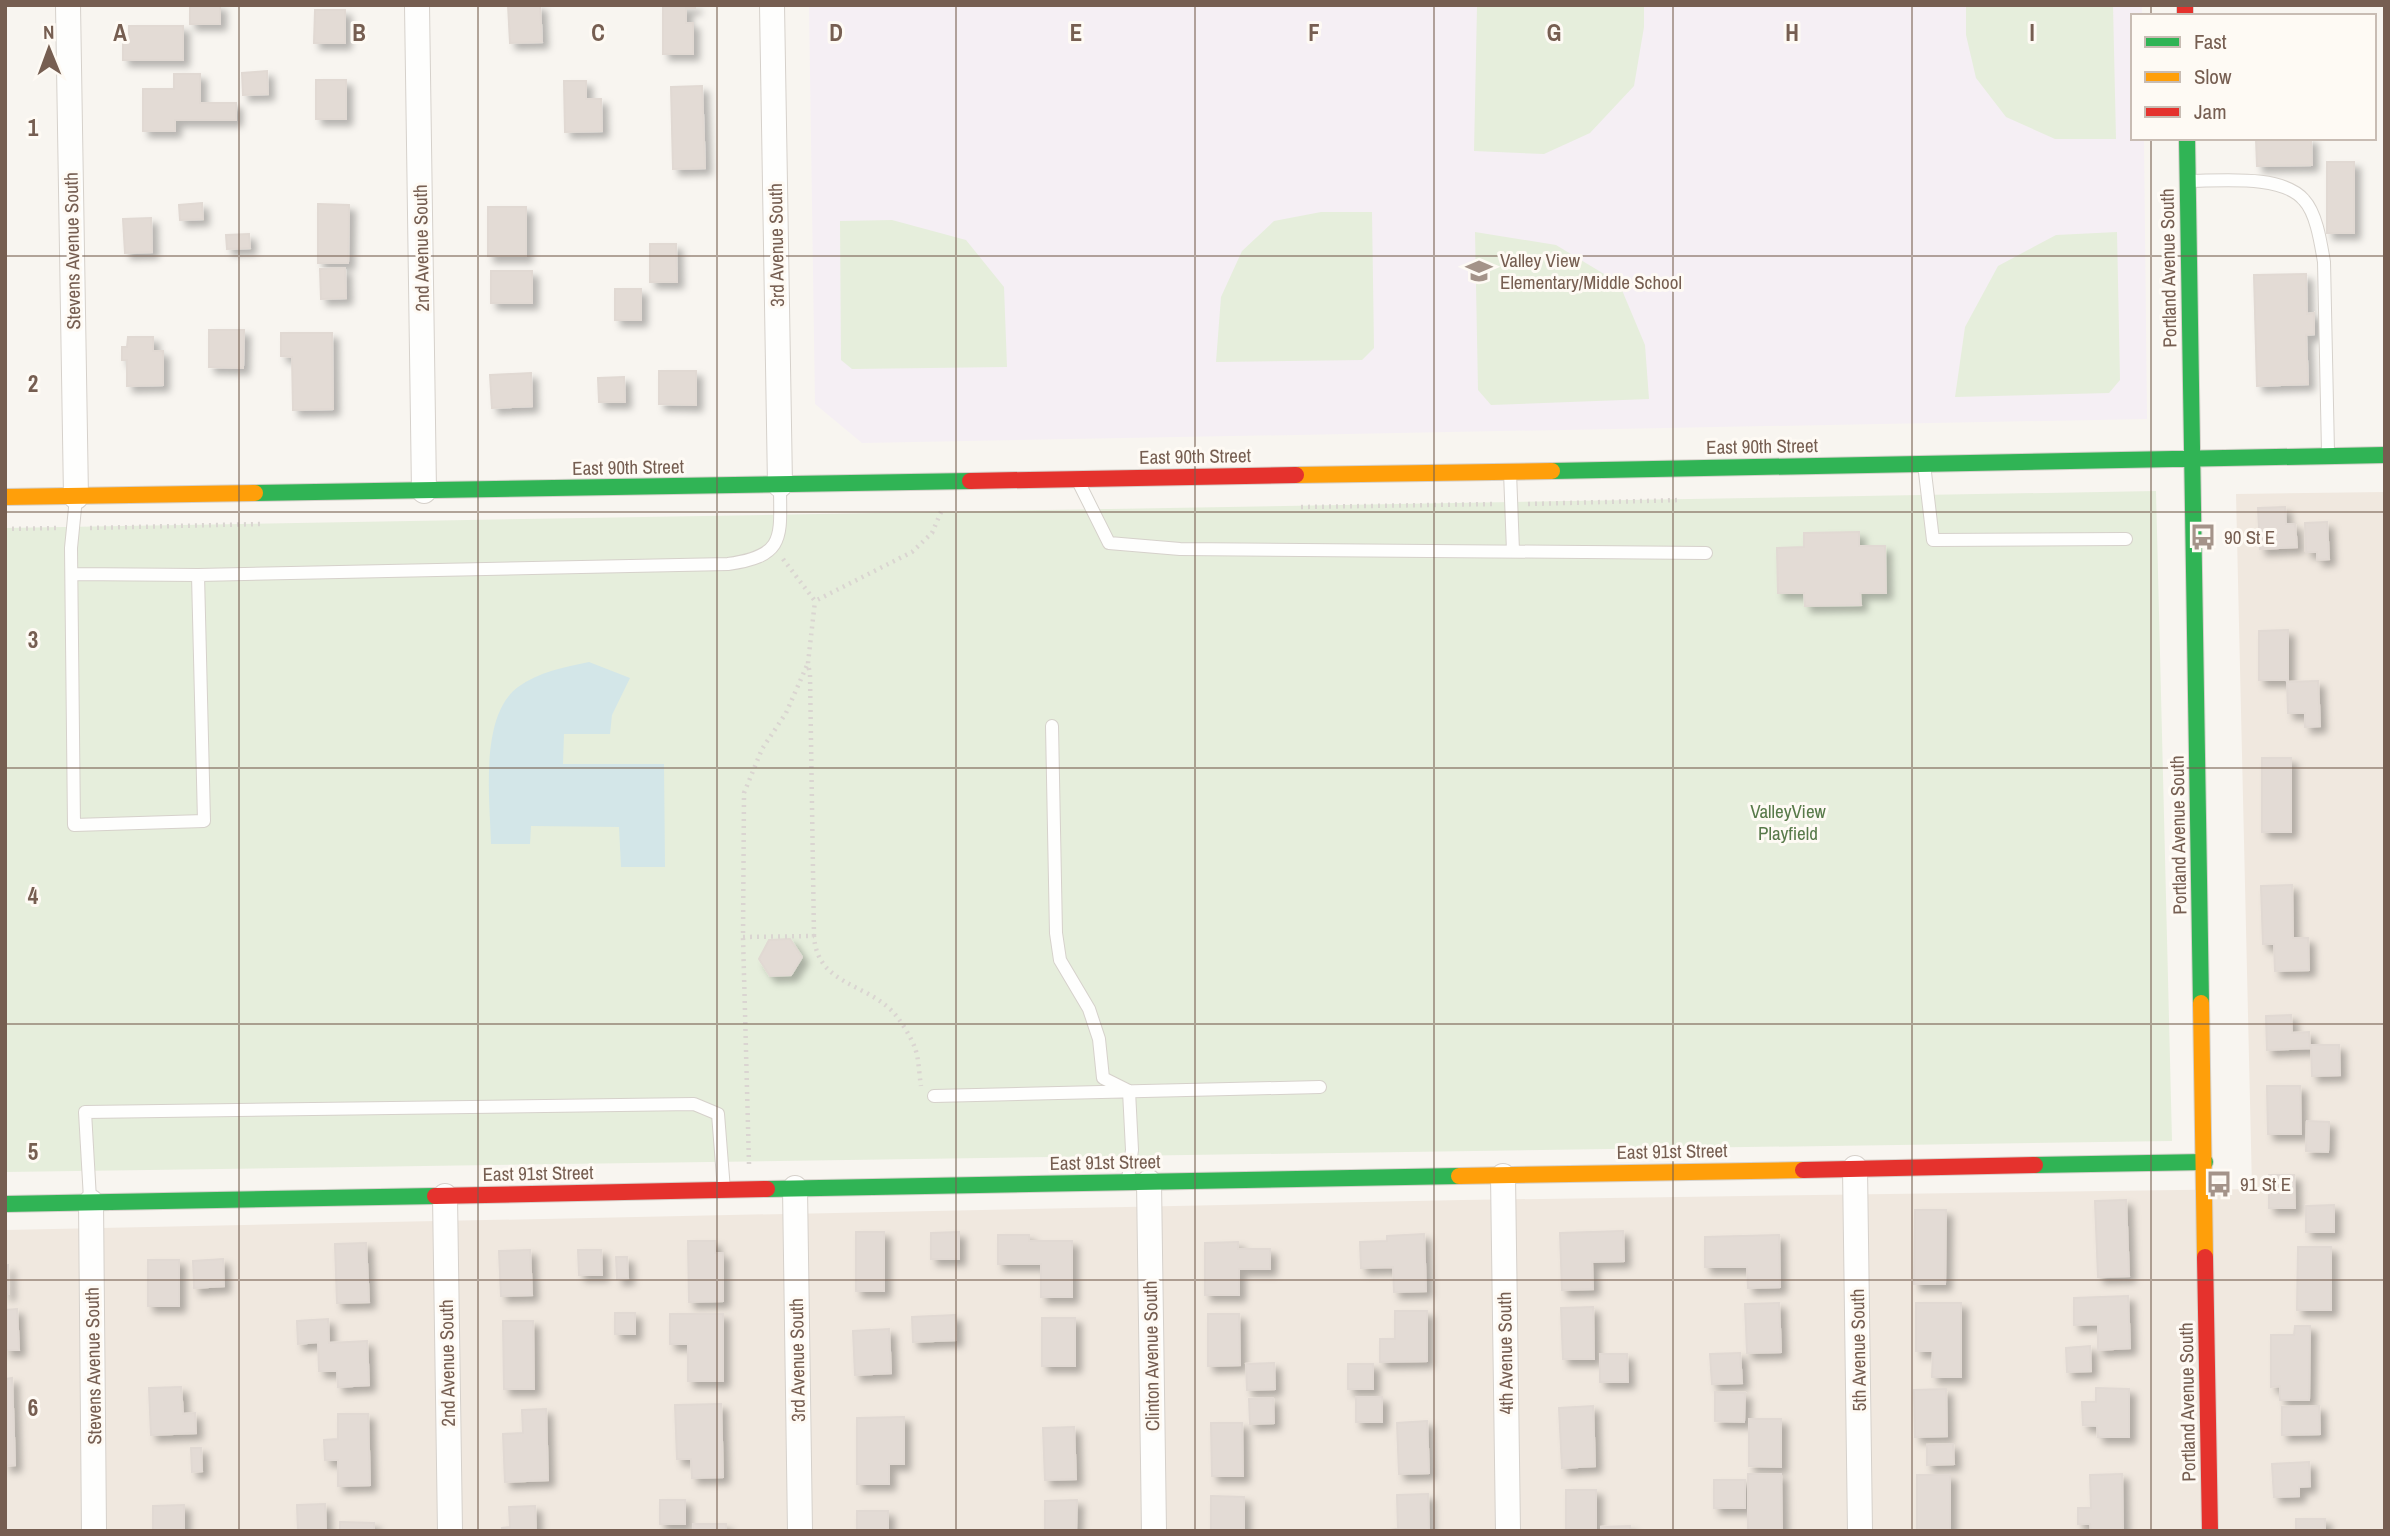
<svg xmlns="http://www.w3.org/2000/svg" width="2390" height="1536" viewBox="0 0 2390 1536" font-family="'Archivo Narrow',sans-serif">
	<defs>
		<filter id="shadow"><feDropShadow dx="6" dy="6" stdDeviation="3.5" flood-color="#0004"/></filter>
	</defs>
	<rect width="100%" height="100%" fill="#f8f5f0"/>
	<path fill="#f0e8df" d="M2385,492V1531H5V1230L1462,1200L2252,1189L2236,494Z"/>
	<path fill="#f5eff4" d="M809,5H2142V16H2133V138H2144L2147,419L862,443L815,404Z"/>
	<path fill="#e6eedc" d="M1479,5H1644V27L1634,86L1590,133L1544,154L1474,151L1477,7Z
		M1966,5H2113L2116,139H2055L2006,117L1976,78L1966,35Z
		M1321,212H1372L1374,348L1362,360L1216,362L1221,297L1242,251L1274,221Z
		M892,220L966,240L1004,287L1007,367L852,369L841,360L840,221Z
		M1475,232L1556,245L1619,283L1645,345L1649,399L1491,405L1478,390Z
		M2117,232L2120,380L2109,393L1955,397L1965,327L1998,266L2056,235Z
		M2156,491L2172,1141L5,1172V528Z"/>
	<path fill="#d3e6e8" d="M589,662L630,678L612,715L610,734H564L563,764H664L665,867H621L619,827L531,826L530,844H491C490,801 479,716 518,687C539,672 564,667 589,662Z"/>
	<path fill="#e3dbd5" stroke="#e1d9d3" stroke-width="2" filter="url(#shadow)" d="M190,5H220V24H190Z
		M508,5H540L542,42L510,43Z
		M663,5H695V8H686V23H693V54H663Z
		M315,10H345V43H314Z
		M129,26H183V60H123V40L129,41Z
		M267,71L268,94L243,95L242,73Z
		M174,74H200V103H236V120H175V131H143V89H174Z
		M316,80H346V119H316Z
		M564,81H586V99H601L602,131L565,132Z
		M702,86L705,168L673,169L671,87Z
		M2311,138L2312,165L2257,166L2256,139Z
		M2327,162H2354V233H2327Z
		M202,203L203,219L180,220L179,205Z
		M318,204L349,205L348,263H318Z
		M488,207H526V256H488Z
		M151,218L152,252L125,253L123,219Z
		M249,234L250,248L227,249L226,235Z
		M650,244H676L677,282H650Z
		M345,268L346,298L321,299L320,269Z
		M491,271H532V303H491Z
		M2306,274L2307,314L2314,313V334L2306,335L2308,384L2257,386L2254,275Z
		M615,289H641V320H615Z
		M209,330H244L243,368L209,367Z
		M281,333H332L333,409L293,410L292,357L281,356Z
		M128,337H153V351H163V385L127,386V360H122V347H127Z
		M659,371H696V405L659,404Z
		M531,373L532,406L492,408L490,375Z
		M624,377L625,402H599L598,378Z
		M2285,507L2286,524H2295L2297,547L2260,549L2258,508Z
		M2327,522L2329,559L2317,560V552H2306L2305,523Z
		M1859,532V546H1885L1886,593H1860L1861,605L1805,606L1804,593H1778L1777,548L1804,547V533Z
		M2288,630V680H2259V631Z
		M2318,681L2320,726L2305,727V713H2288L2287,682Z
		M2262,758H2291V832H2262Z
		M2292,885L2293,938H2308L2309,970L2275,971L2274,944H2263L2261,886Z
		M790,939L802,957L791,975L770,976L759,959L769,940Z
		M2291,1015L2292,1033L2309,1032L2310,1048L2267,1050L2266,1016Z
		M2311,1045H2339L2340,1075L2312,1076Z
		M2267,1086H2300L2301,1134H2268Z
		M2307,1121L2329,1122L2328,1152L2306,1151Z
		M2269,1175H2294L2295,1208H2269Z
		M2126,1200L2129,1276L2098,1277L2095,1201Z
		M2334,1205V1232H2306V1206Z
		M1915,1210H1946L1945,1284H1914Z
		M1623,1231L1624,1261L1592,1262L1593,1289L1562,1290L1560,1233Z
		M856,1232H884V1291H856Z
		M959,1232V1259H931V1233Z
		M1424,1234L1426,1291L1394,1292L1393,1267L1361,1268L1360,1242L1387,1241V1236Z
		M998,1235H1029V1241H1072V1297H1041V1264H998Z
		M1779,1235L1780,1287L1748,1288L1747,1267H1705V1237Z
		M688,1241H715V1253H723V1301L689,1302Z
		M1238,1242V1249H1270V1269H1239V1295H1205V1243Z
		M366,1243L369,1302L337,1303L335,1244Z
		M2298,1247H2331V1310H2297Z
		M530,1250L532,1295L501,1296L499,1251Z
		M578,1250H601L602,1275H579Z
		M616,1257H627L628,1278L617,1279Z
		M223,1259L224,1286L194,1288L193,1261Z
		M148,1260H179V1306H148Z
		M8,1265L9,1294H5V1266Z
		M2128,1296L2130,1348L2098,1350V1324L2074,1325V1298Z
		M1779,1303L1781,1352L1747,1353L1745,1304Z
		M1916,1303H1961V1377H1932L1933,1351H1916Z
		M1593,1307L1594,1359H1563L1561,1308Z
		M17,1309L19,1350H5V1310Z
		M1395,1311H1427V1361L1380,1362V1339H1395Z
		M615,1313H635V1334H615Z
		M670,1314H723V1381H688V1344H670Z
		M1208,1314H1239L1240,1365L1208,1366Z
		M955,1315L956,1340L913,1342L912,1317Z
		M1042,1318H1075V1366H1042Z
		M328,1319L329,1343L367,1341L369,1385L338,1387L337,1371H319L318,1342L298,1344L297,1321Z
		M503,1321H533L534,1389H504Z
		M2295,1326H2310L2309,1400H2280V1386L2271,1387V1335H2294Z
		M889,1329L891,1373L855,1375L853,1331Z
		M2090,1346L2091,1371L2067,1372L2066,1348Z
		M1740,1353L1742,1383L1712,1384L1710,1354Z
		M1600,1354H1627L1628,1382H1600Z
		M1274,1363L1275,1389L1247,1390L1246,1364Z
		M1348,1364H1373V1389H1348Z
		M12,1378L15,1465L5,1466V1379Z
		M181,1387L183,1414L195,1413L196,1433L151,1435L149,1388Z
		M2096,1388L2129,1389V1437H2098L2097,1426L2083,1425L2082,1402H2096Z
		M1946,1389L1947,1436L1915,1437L1914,1390Z
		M1715,1392L1745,1393L1744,1422L1715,1421Z
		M1356,1397H1382V1422H1356Z
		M1273,1398L1274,1423L1250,1424L1249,1399Z
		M721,1404L723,1477L692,1478L691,1459H677L675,1405Z
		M1593,1406L1595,1466L1562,1468L1559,1408Z
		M2319,1406L2320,1434L2282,1435V1407Z
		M546,1409L548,1480L505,1482L503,1434L523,1433L522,1410Z
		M338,1414H368L370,1485L338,1486V1460H325L324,1440L338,1439Z
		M904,1417V1464H889V1484H857V1418Z
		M1749,1419H1781V1467L1749,1466Z
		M1427,1421L1429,1473L1399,1474L1397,1423Z
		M1211,1423H1242L1243,1476H1212Z
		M1074,1427L1076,1479L1045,1480L1043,1428Z
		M1953,1444L1954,1464L1927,1465V1445Z
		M191,1448H201L202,1471L192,1472Z
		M2309,1462L2310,1486L2299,1487V1496L2274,1497L2272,1464Z
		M1748,1474H1781L1782,1531H1748Z
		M2122,1474L2123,1531H2091L2090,1524H2078V1508H2091L2090,1475Z
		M1917,1475H1950V1531H1917Z
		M1714,1480H1745V1508H1714Z
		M1566,1490H1596V1531H1566Z
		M1428,1494L1429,1531H1381L1398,1529L1397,1495Z
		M1211,1496L1244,1497V1531H1211Z
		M660,1500H685V1524H660Z
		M1077,1500L1076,1531H1045V1501Z
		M325,1504L326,1531H298L297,1505Z
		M184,1505V1531H153V1506Z
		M535,1506L536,1531H502V1528L510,1527L509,1507Z
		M857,1511H888V1530L901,1531H857Z
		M2296,1519H2325V1531H2296Z
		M340,1522L374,1523V1531H340Z
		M693,1524H726V1531H693Z
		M1630,1526V1531H1601V1527Z"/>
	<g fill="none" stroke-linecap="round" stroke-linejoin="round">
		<g stroke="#d6d1cb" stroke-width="14">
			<path id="lane" d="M2188,181C2221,181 2282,174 2304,200C2317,214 2321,245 2324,262L2328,452
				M1924,464L1933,540L2126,539
				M1510,472L1513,551
				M1079,483L1109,543L1180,549L1706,553
				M76,498L71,548L74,825L204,821L198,575
				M72,574L198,575L728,564C787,556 780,536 780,485
				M1052,726L1056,933L1060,960L1089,1009L1099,1039L1103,1078L1129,1091L1132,1150L1128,1179
				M934,1096L1320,1087
				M90,1199L85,1112L694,1104L718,1114L724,1190"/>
		</g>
		<g stroke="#d6d1cb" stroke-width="26">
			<path id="street" d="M68,5L76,497
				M417,5L424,491
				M772,5L780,485
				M1855,1168L1860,1531
				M1503,1176L1508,1531
				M1149,1182L1154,1531
				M795,1188L800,1531
				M445,1196L450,1531
				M91,1202L94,1531"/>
		</g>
		<g stroke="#d6d1cb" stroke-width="18">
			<path id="fast" d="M2187,138L2201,1003
				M1552,471L2385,455
				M255,493L970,481
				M2035,1165L2205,1162
				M767,1189L1459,1176
				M5,1204L435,1196"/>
		</g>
		<g stroke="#d6d1cb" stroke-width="18">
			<path id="slow" d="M1296,475L1552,471
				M5,497L255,493
				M2201,1003L2205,1257
				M1459,1176L1803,1170"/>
		</g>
		<g stroke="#d6d1cb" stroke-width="18">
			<path id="jam" d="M2185,5V16
				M970,481L1296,475
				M1803,1170L2035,1165
				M435,1196L767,1189
				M2205,1257L2210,1531"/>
		</g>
		<path stroke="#dad5d1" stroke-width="4.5" stroke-dasharray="2 5" stroke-linecap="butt" d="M1528,504L1681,500
			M1301,507L1495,504
			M90,528L260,524
			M5,529L57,528
			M783,559L815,601L912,552L932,533L941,512
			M814,936L810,675L808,663L815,601
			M743,937L814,936C817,984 863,982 892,1011C900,1019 911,1037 915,1048C919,1059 919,1074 921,1086
			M749,1164L743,937L744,793L762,749L786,713L808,663"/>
		<use href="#lane" stroke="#fefefd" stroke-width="12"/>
		<use href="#street" stroke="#fefefd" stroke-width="24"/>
		<use href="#fast" stroke="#30b455" stroke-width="16"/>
		<use href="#slow" stroke="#ff9f0a" stroke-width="16"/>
		<use href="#jam" stroke="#e5322d" stroke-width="16"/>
	</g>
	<path fill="none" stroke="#765e51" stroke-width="2" stroke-opacity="0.55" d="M239,5V1531M478,5V1531M717,5V1531M956,5V1531M1195,5V1531M1434,5V1531M1673,5V1531M1912,5V1531M2151,5V16M2151,138V1531M5,256H2385M5,512H2385M5,768H2385M5,1024H2385M5,1280H2385"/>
	<defs>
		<g id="school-bare" transform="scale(2.1)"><path d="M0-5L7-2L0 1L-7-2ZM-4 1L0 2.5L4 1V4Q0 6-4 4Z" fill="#a49389" stroke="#fefaf4" stroke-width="2.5" paint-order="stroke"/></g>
		<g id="bus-bare" transform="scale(2.1)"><path d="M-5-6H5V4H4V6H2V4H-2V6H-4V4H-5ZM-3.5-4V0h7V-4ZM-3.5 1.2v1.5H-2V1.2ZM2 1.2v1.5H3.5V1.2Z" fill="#a49389" stroke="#fefaf4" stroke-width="2.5" paint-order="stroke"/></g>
	</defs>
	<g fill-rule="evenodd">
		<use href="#school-bare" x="1479" y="271"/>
		<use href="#bus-bare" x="2203" y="537"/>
		<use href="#bus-bare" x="2219" y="1184"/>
	</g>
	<g text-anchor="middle" stroke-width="6" stroke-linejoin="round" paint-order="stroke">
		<g font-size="19" fill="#765e51" stroke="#fefaf4">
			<text transform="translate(776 245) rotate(-91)" y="7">3rd Avenue South</text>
			<text transform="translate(421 248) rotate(-91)" y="7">2nd Avenue South</text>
			<text transform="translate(72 251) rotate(-91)" y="7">Stevens Avenue South</text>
			<text transform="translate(2168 268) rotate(-91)" y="7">Portland Avenue South</text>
			<text transform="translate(1762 446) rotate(-1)" y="7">East 90th Street</text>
			<text transform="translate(1195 456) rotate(-1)" y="7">East 90th Street</text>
			<text transform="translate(628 467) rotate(-1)" y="7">East 90th Street</text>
			<text transform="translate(2178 835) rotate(-91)" y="7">Portland Avenue South</text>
			<text transform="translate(1672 1151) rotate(-1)" y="7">East 91st Street</text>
			<text transform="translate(1105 1162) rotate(-1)" y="7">East 91st Street</text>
			<text transform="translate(538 1173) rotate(-1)" y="7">East 91st Street</text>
			<text transform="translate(1858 1350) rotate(-91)" y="7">5th Avenue South</text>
			<text transform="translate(1505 1353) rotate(-91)" y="7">4th Avenue South</text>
			<text transform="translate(1151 1356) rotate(-91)" y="7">Clinton Avenue South</text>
			<text transform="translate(797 1360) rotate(-91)" y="7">3rd Avenue South</text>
			<text transform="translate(447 1363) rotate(-91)" y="7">2nd Avenue South</text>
			<text transform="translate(93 1366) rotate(-91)" y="7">Stevens Avenue South</text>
			<text transform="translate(2187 1402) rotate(-91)" y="7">Portland Avenue South</text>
		</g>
		<g font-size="19" fill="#765e51" stroke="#fefaf4" text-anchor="start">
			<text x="1500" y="267">Valley View<tspan x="1500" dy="22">Elementary/Middle School</tspan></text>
			<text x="2224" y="544">90 St E</text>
			<text x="2240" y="1191">91 St E</text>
		</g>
		<g font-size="19" fill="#587a4a" stroke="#fefaf4">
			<text x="1788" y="818">ValleyView<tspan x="1788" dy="22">Playfield</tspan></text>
		</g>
	</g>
	<g font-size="23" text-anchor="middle" font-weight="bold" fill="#765e51" stroke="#fefaf4" stroke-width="6" stroke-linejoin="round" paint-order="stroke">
		<text x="120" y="41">A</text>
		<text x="359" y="41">B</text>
		<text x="598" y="41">C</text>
		<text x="836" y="41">D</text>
		<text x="1076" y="41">E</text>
		<text x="1314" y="41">F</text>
		<text x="1554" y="41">G</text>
		<text x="1792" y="41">H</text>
		<text x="2032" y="41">I</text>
		<text x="33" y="136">1</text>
		<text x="33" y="392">2</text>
		<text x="33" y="648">3</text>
		<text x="33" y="904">4</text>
		<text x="33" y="1160">5</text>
		<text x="33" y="1416">6</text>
	</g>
	<rect width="2390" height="1536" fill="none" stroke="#765e51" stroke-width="14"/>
	<rect x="2131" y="14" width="245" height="126" fill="#fefaf4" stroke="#c8bcb3" stroke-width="2"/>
	<rect x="2145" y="37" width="35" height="10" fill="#30b455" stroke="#c8bcb3" stroke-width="2"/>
	<text x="2194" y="49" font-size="21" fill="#765e51">Fast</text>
	<rect x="2145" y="72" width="35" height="10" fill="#ff9f0a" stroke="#c8bcb3" stroke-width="2"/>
	<text x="2194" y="84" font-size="21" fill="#765e51">Slow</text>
	<rect x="2145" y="107" width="35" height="10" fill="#e5322d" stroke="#c8bcb3" stroke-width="2"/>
	<text x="2194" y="119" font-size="21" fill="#765e51">Jam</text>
	<g transform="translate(49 49) rotate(359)" stroke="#fefaf4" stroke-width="5" paint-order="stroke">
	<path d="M0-5L12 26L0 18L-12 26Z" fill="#765e51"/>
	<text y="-10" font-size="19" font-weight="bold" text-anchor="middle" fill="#765e51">N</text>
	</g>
</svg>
